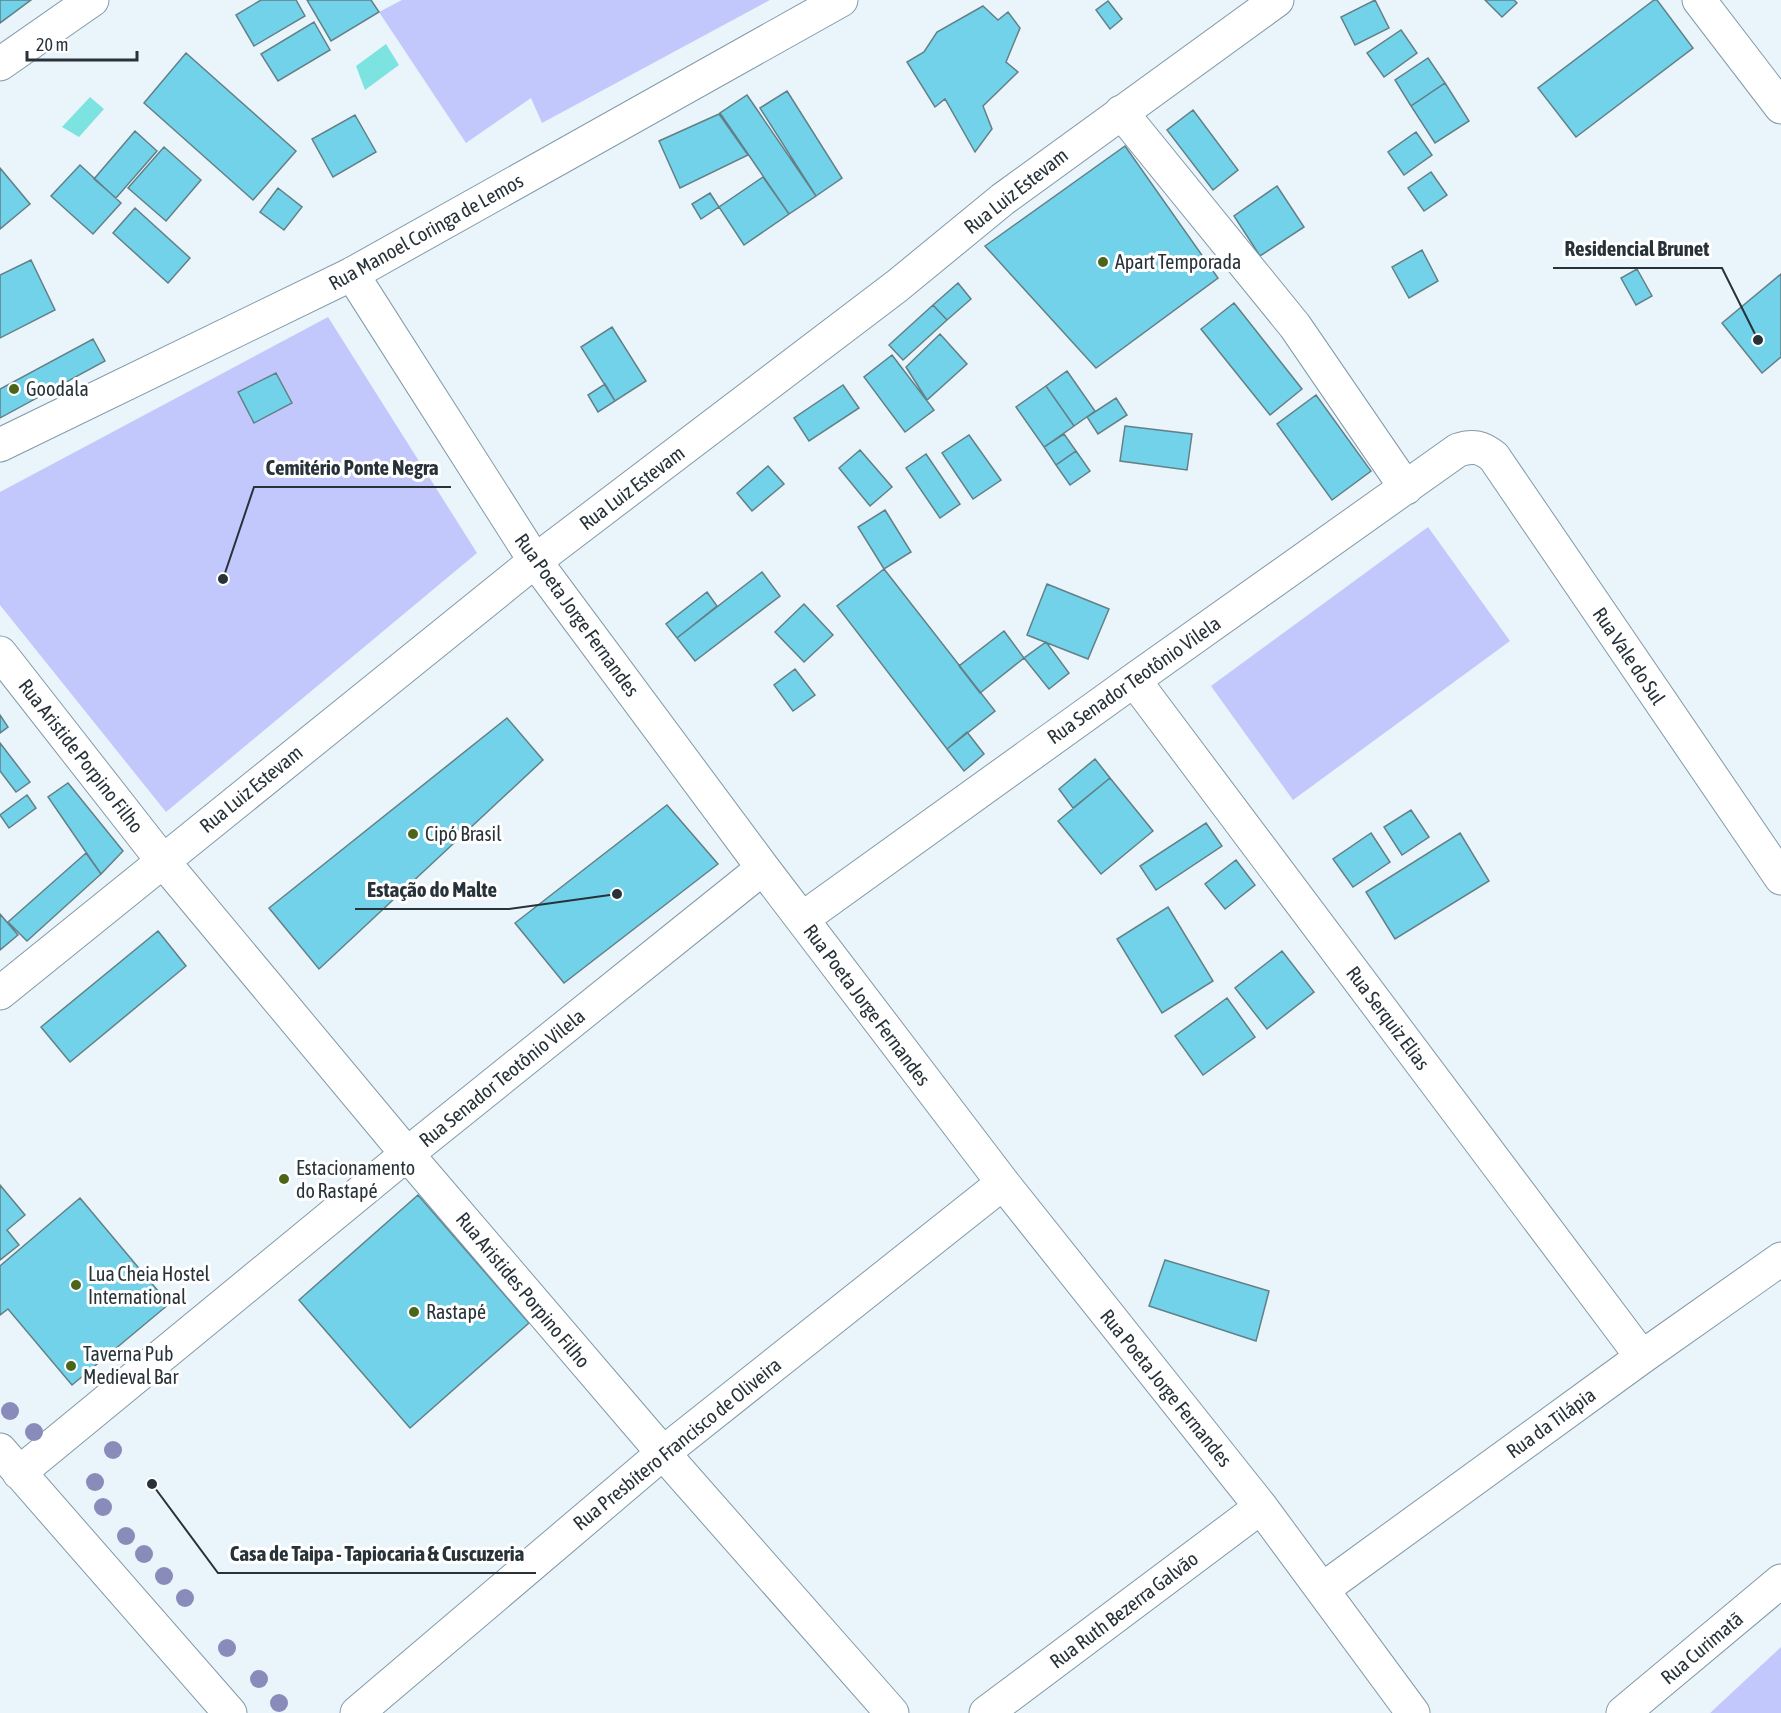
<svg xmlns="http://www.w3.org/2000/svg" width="1781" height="1713" viewBox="0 0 1781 1713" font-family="'Asap Condensed',sans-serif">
	<rect width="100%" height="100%" fill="#eaf4fb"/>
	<path fill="#c3c8fc" d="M402,0H770L542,123L531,98L466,143L379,12Z
		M328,317L477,553L166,812L0,605V492Z
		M1428,527L1510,641L1293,800L1211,686Z
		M1781,1647V1713H1710Z"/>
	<path fill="#7de3e0" d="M386,44L399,65L365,90L356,66Z
		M90,97L104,109L79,137L62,127Z"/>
	<path fill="#72d2e9" stroke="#628087" stroke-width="1.5" d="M0,0H31L0,23Z
		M261,0H296L305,16L254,46L236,15Z
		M307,0H371L379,12L331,41Z
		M1375,0L1389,28L1355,45L1341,17Z
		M1485,0H1514L1517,3L1502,17Z
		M1654,0H1657L1693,48L1576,137L1538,88Z
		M1108,1L1122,19L1110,29L1096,10Z
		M983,6L998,20L1008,12L1020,28L1006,62L1018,72L983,106L992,129L975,152L945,99L935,107L907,62L924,52L937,32Z
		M314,22L330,50L278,81L261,54Z
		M1401,30L1417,53L1384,77L1367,53Z
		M186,53L296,151L253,200L144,103Z
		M1428,58L1445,83L1411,106L1395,80Z
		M1445,83L1469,121L1435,143L1411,106Z
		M787,91L842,178L816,196L760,108Z
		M747,95L816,196L789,214L720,113Z
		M1193,110L1238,170L1213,190L1167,130Z
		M719,114L748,155L680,188L659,141Z
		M355,115L376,152L333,177L312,139Z
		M135,131L157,151L116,198L94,179Z
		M1416,132L1432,155L1404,175L1388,152Z
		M1125,146L1218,278L1096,368L985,246Z
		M164,147L201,180L166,221L128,188Z
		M80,165L121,203L93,234L51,196Z
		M0,168L30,204L0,229Z
		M1431,172L1447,195L1424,211L1408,188Z
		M763,177L789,214L744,245L719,207Z
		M1277,186L1304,227L1260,256L1234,216Z
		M278,188L302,207L284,230L260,212Z
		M710,193L719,207L701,219L692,204Z
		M135,208L190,258L168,283L113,233Z
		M1422,250L1438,281L1409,298L1392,267Z
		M31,260L55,310L0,338V275Z
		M1637,269L1652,296L1636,305L1621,278Z
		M1781,274V357L1762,373L1722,323Z
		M958,283L971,299L947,320L933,305Z
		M1234,303L1302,389L1270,415L1201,329Z
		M933,305L947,320L903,360L889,345Z
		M612,327L646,381L615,401L581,347Z
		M940,334L967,364L927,400L906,367Z
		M93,339L105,361L0,418V389Z
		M892,355L934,410L905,432L864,377Z
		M1067,371L1095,411L1074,426L1046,386Z
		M276,373L292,403L254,423L238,392Z
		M605,384L615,401L598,412L588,395Z
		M843,385L859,408L809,441L794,418Z
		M1046,386L1074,426L1044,447L1016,407Z
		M1316,395L1371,471L1332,500L1277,424Z
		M1116,398L1127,415L1098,434L1087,417Z
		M1125,426L1192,434L1187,470L1120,461Z
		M1064,434L1076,451L1056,465L1044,447Z
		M969,435L1001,480L973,499L942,453Z
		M860,450L892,487L870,506L839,468Z
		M1076,451L1090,471L1070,485L1056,465Z
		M926,454L960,504L940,518L906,468Z
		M768,466L784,484L752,511L737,493Z
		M885,510L911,552L884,569L858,527Z
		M884,569L995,711L947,749L837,606Z
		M762,572L780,596L695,661L677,638Z
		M1047,584L1109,609L1088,659L1027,635Z
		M707,592L717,606L677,638L666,624Z
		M804,604L833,635L804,662L775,632Z
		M1004,631L1024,658L980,693L959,666Z
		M1046,642L1069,673L1049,689L1024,658Z
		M795,669L815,695L793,711L774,685Z
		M0,715L8,727L0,733Z
		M507,718L543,760L319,969L269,908Z
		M967,732L984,754L964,771L947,749Z
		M0,743L30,782L16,792L0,771Z
		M1095,759L1110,778L1073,808L1059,789Z
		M1110,778L1153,831L1101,874L1058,821Z
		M68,783L123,851L101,874L48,797Z
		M27,795L36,808L9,828L0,815Z
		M667,805L718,864L564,983L515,923Z
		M1411,810L1429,837L1402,855L1384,827Z
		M1206,823L1222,846L1156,890L1140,866Z
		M1371,833L1390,862L1353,887L1333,859Z
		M1460,833L1489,881L1395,939L1366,892Z
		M86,853L101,874L27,941L8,922Z
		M1236,860L1255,885L1225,909L1205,884Z
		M1168,907L1213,981L1162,1013L1117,939Z
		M0,914L18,935L0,950Z
		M158,931L186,966L70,1062L41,1027Z
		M1282,951L1314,992L1267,1029L1235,988Z
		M1227,998L1255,1037L1203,1075L1175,1036Z
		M0,1185L25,1215L7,1230L19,1245L0,1260Z
		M418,1195L529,1323L410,1428L299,1300Z
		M80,1198L169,1304L72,1385L8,1309L0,1315V1266Z
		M1165,1260L1269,1291L1256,1341L1149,1306Z"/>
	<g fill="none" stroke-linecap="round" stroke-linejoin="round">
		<g stroke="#829aa9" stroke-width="35">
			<path id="minor" d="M1699,0L1781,107
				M0,64L92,0
				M1121,112L1295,326L1406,488
				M352,274L535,561L763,868L1003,1183L1261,1507L1413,1713
				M0,653L162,860L407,1154L663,1453L892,1713
				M1134,680L1642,1357
				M802,919L1134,680L1458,450C1473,445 1482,447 1494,457L1781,878
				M0,993L535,561L897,286L1003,199L1277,0
				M0,1450L230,1713
				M19,1473L407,1154L763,868
				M1323,1589L1642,1357L1781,1259
				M357,1713L663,1453L1003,1183
				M986,1713L1261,1507
				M1623,1713L1781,1581"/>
		</g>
		<g stroke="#829aa9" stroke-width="35">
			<path id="major" d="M0,445L352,274L841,0"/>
		</g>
		<use href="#minor" stroke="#fff" stroke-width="33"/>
		<use href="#major" stroke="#fff" stroke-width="33"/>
	</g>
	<g fill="#898cba">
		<circle cx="10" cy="1411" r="9"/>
		<circle cx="34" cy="1432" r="9"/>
		<circle cx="113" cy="1450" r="9"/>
		<circle cx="95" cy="1482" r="9"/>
		<circle cx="103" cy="1507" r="9"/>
		<circle cx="126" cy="1536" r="9"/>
		<circle cx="144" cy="1554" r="9"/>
		<circle cx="164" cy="1576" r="9"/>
		<circle cx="185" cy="1598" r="9"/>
		<circle cx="227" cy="1648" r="9"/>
		<circle cx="259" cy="1679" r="9"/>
		<circle cx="279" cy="1703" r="9"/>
	</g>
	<g fill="#4b6619" stroke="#fff" stroke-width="2">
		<circle cx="1103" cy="262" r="6"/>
		<circle cx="14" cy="389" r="6"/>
		<circle cx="413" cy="834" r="6"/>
		<circle cx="284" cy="1179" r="6"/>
		<circle cx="76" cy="1285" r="6"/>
		<circle cx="414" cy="1312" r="6"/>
		<circle cx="71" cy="1366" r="6"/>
	</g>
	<g text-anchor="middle" stroke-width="6" stroke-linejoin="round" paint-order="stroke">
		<g font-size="20" fill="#283239" stroke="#fff">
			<text transform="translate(1016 191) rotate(-38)" y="7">Rua Luiz Estevam</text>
			<text transform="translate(426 232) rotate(-29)" y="7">Rua Manoel Coringa de Lemos</text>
			<text transform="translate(632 488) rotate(-37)" y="7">Rua Luiz Estevam</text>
			<text transform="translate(577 615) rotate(54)" y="7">Rua Poeta Jorge Fernandes</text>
			<text transform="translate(1629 656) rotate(56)" y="7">Rua Vale do Sul</text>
			<text transform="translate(1134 680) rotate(-35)" y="7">Rua Senador Teotônio Vilela</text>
			<text transform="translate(81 756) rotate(52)" y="7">Rua Aristide Porpino Filho</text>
			<text transform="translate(251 789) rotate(-39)" y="7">Rua Luiz Estevam</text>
			<text transform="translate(867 1005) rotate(53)" y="7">Rua Poeta Jorge Fernandes</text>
			<text transform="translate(1388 1018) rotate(53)" y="7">Rua Serquiz Elias</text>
			<text transform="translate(502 1078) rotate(-39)" y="7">Rua Senador Teotônio Vilela</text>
			<text transform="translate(523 1290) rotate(50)" y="7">Rua Aristides Porpino Filho</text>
			<text transform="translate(1166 1388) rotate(51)" y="7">Rua Poeta Jorge Fernandes</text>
			<text transform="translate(1551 1423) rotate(-36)" y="7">Rua da Tilápia</text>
			<text transform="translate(677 1444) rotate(-39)" y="7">Rua Presbítero Francisco de Oliveira</text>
			<text transform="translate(1124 1610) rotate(-37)" y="7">Rua Ruth Bezerra Galvão</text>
			<text transform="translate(1702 1648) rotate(-40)" y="7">Rua Curimatã</text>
		</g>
		<g font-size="20" fill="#283239" stroke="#fff" text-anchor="start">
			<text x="1115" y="269">Apart Temporada</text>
			<text x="26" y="396">Goodala</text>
			<text x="425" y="841">Cipó Brasil</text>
			<text x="296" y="1175">Estacionamento<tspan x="296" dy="23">do Rastapé</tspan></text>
			<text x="88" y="1281">Lua Cheia Hostel<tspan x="88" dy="23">International</tspan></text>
			<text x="426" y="1319">Rastapé</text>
			<text x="83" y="1361">Taverna Pub<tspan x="83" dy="23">Medieval Bar</tspan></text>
		</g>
	</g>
	<path fill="none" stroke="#283239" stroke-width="2" d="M1758 340L1722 268H1553M223 579L254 487H451M617 894L509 909H355M152 1484L218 1573H536"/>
	<g fill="#283239" stroke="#fff" stroke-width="2">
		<circle cx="1758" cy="340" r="6"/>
		<circle cx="223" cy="579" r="6"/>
		<circle cx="617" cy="894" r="6"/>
		<circle cx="152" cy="1484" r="6"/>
	</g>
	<g font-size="21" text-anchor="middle" font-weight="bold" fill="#283239" stroke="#fff" stroke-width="6" stroke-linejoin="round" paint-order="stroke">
		<text x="1637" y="256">Residencial Brunet</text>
		<text x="352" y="475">Cemitério Ponte Negra</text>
		<text x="432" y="897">Estação do Malte</text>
		<text x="377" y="1561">Casa de Taipa - Tapiocaria &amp; Cuscuzeria</text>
	</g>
	<path d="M27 51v9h110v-9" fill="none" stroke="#283239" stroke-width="3"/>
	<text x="36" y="51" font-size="18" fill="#283239" stroke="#ffffff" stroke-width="4.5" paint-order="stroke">20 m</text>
</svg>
